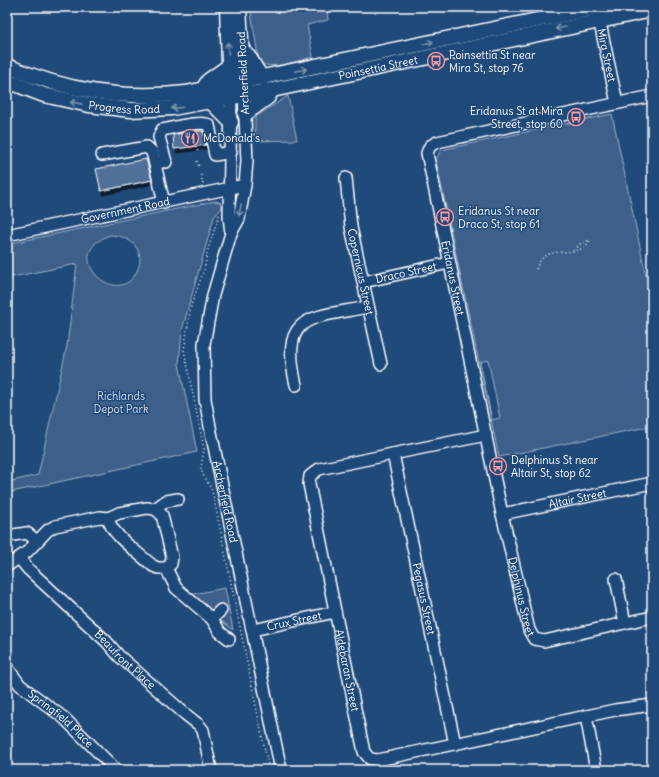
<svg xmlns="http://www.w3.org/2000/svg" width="659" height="777" viewBox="0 0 659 777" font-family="Delius,sans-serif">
	<defs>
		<filter id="shadow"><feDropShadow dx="2.5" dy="4" stdDeviation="0" flood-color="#0009"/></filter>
	</defs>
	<rect width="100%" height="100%" fill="#1f4a7a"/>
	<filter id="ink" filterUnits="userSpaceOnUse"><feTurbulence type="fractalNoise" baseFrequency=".025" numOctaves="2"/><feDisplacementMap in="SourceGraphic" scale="8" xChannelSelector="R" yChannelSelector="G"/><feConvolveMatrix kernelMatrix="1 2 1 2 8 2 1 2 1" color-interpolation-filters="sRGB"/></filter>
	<g filter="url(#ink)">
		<path fill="#3c618b" stroke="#9eb0c5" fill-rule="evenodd" d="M250,7H327L328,20L307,25L313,57C300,60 268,72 259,61Z
			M288,96L297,140L255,141V117Z
			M612,114L652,304V426L499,457L436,160L441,150ZM488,360L500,418L492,420L480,362Z
			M215,201L220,202L222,208L214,217L182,330L179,364L197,452L7,493V482L38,475L67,346L77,264L7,278V244ZM110,235C130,235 147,251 137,271C118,312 57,254 110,235Z
			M225,588L233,630L188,595Z"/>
		<path fill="#507197" stroke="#fff" filter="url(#shadow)" d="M194,131H203L206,145L174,149L173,135Z
			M146,159L152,180L101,191L96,169Z"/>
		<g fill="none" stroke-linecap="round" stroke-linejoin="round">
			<g stroke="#fff" stroke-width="14">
				<g id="minor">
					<path id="s1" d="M598,14L617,103"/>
					<path id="s2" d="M244,95L247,161L245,185L239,219L231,233L213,295L204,344L205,399L211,432L281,770"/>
					<path id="s3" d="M652,96L437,142L430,146L427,153L502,514L529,630L534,639L544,641L652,617"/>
					<path d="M231,97L229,217L231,233"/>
					<path d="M102,155L147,147L152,152L155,164"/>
					<path d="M162,162L155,164L164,203"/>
					<path d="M166,162L159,137L162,130C173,128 201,120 209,125L215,155L231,152"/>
					<path id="s4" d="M346,178L351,227L381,364"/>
					<path id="s5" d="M7,235L245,185"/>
					<path id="s6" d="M363,282L449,263"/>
					<path d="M296,385C279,313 311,318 368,307"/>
					<path id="s7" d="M486,435L319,469L310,476L309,484L364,752L370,759L378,760L615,710L652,705"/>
					<path id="s8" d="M393,454L455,744"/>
					<path d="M155,509L166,501L178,499"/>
					<path id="s9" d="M502,514L652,483"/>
					<path d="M7,536L27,533L37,541"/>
					<path id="s10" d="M19,558L28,569L106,641L119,656L185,714L199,725L203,730L211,770"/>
					<path d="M7,566L27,552L48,530L55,526L100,517L108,518L119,513L147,508L155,509L162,515L172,557L171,564L166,568H158L153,566C140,554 111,535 108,518"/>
					<path d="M166,568L176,588L212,619L220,632L229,639"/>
					<path d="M616,579L625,623"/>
					<path d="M212,619L221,610"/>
					<path id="s11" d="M253,630L335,612"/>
					<path id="s12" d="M7,667L20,685L64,718L116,770"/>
					<path d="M586,716L596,770"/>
				</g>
			</g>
			<g stroke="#fff" stroke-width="17">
				<g id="major">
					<path d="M227,7L230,93"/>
					<path d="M239,7L244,91"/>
					<path d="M241,49C253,58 253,68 263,78"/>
					<path d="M7,66C67,91 120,100 186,93L600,7"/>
					<path id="s13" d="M7,81L44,95L89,105L131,110L172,108L272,90L652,10"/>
					<path d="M202,91L208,81L229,66"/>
					<path d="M211,102L231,122"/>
					<path d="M245,114L268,97L272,90"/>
				</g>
			</g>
			<path stroke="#fff" stroke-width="1.5" stroke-dasharray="1 3" stroke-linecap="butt" d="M197,146L198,153
				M197,161L199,167
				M201,175L203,185
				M219,215L207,253L205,267L191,306L184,350L204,449L201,468L203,475L211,488L214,499L269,770
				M536,269C546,239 579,263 590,240L580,244L575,250"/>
			<use href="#minor" stroke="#1f4a7a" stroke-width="11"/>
			<use href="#major" stroke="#1f4a7a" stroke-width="14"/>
		</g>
		<defs><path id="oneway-shaft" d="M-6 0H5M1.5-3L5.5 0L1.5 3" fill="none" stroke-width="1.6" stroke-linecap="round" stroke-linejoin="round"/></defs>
		<g stroke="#7992af">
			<use href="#oneway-shaft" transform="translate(561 28) rotate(168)"/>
			<use href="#oneway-shaft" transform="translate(428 43) rotate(-12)"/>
			<use href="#oneway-shaft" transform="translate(228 48) rotate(-93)"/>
			<use href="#oneway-shaft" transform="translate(301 70) rotate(-12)"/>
			<use href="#oneway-shaft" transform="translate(76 103) rotate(-169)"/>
			<use href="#oneway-shaft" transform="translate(177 108) rotate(173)"/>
			<use href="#oneway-shaft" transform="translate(240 210) rotate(100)"/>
		</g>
	</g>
	<defs>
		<g id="bus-ring" transform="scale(0.9)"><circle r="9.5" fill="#1f4a7a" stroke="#ff9aa2" stroke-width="1.5"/><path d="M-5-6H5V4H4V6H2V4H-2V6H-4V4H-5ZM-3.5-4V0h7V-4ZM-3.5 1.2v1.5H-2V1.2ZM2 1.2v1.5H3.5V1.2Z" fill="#ff9aa2"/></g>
		<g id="restaurant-ring" transform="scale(0.9)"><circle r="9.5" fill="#1f4a7a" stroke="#ff9aa2" stroke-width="1.5"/><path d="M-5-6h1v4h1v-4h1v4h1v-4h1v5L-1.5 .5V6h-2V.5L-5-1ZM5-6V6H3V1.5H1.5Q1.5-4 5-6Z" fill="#ff9aa2"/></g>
	</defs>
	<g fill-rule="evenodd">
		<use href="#bus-ring" x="436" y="61"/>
		<use href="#bus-ring" x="576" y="117"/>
		<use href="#restaurant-ring" x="190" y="138"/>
		<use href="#bus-ring" x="445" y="217"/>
		<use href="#bus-ring" x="498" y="466"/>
	</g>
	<g text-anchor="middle" stroke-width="3" stroke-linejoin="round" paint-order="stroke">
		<g font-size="11" fill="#fff" stroke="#1f4a7a" text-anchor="start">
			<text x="449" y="59">Poinsettia St near<tspan x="449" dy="13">Mira St, stop 76</tspan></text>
			<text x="563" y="115" text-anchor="end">Eridanus St at Mira<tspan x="563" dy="13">Street, stop 60</tspan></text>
			<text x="203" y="142">McDonald's</text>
			<text x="458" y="215">Eridanus St near<tspan x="458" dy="13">Draco St, stop 61</tspan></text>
			<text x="511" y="464">Delphinus St near<tspan x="511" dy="13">Altair St, stop 62</tspan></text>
		</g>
		<g font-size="11" fill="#fff" stroke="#1f4a7a">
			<text dy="4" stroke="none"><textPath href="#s1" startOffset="42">Mira Street</textPath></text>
			<text dy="4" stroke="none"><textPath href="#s13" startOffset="379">Poinsettia Street</textPath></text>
			<text transform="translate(243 73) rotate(-93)" y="4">Archerfield Road</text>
			<text dy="4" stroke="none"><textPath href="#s13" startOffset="121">Progress Road</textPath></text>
			<text dy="4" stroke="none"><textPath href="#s5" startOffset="121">Government Road</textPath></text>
			<text dy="4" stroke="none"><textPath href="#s4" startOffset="95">Copernicus Street</textPath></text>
			<text dy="4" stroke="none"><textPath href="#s6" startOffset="44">Draco Street</textPath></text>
			<text dy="4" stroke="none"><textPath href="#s3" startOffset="363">Eridanus Street</textPath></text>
			<text dy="4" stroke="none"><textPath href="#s9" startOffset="77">Altair Street</textPath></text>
			<text dy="4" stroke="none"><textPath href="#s2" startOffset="415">Archerfield Road</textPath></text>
			<text dy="4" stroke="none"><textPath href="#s3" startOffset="689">Delphinus Street</textPath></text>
			<text dy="4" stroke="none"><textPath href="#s8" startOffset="148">Pegasus Street</textPath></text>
			<text dy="4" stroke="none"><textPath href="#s11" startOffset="42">Crux Street</textPath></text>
			<text dy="4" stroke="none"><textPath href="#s10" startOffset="147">Beaufront Place</textPath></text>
			<text dy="4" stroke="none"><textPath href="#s7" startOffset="380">Aldebaran Street</textPath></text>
			<text dy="4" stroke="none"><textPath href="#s12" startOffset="75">Springfield Place</textPath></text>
		</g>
		<g font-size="11" fill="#d8dfe8" stroke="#1f4a7a">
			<text x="121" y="400">Richlands<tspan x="121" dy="13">Depot Park</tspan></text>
		</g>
	</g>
	<rect width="659" height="777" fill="none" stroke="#1f4a7a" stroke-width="24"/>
	<rect x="12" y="12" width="635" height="753" fill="none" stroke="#fff" stroke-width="1.5" filter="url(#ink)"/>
</svg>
